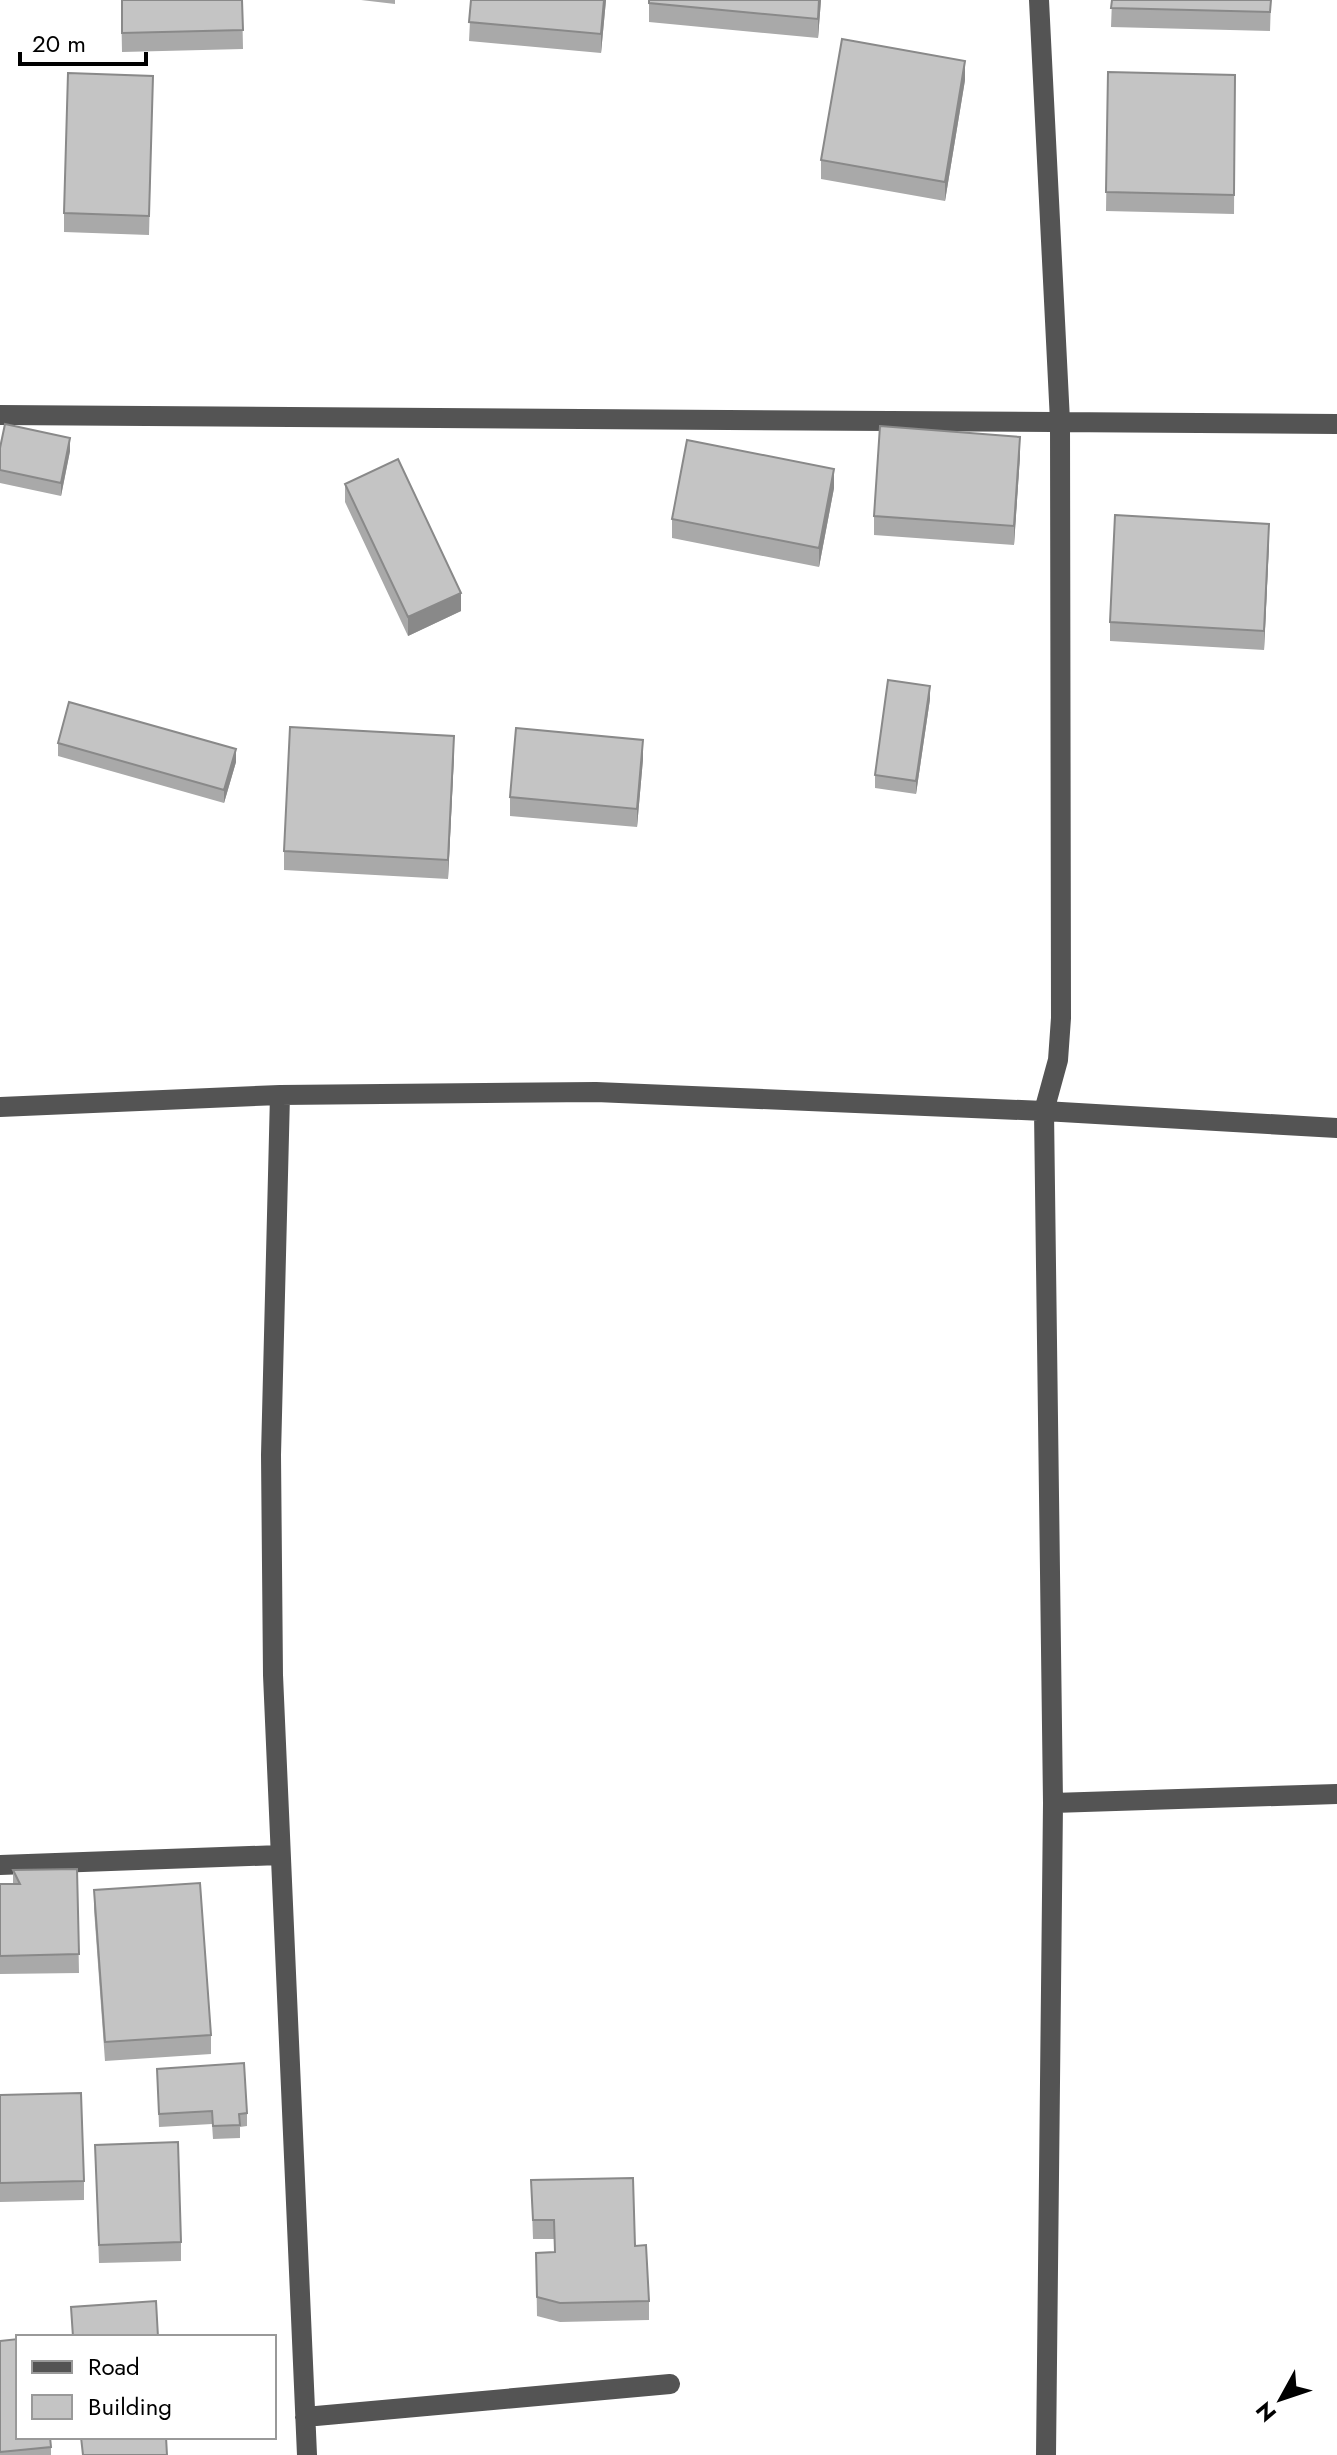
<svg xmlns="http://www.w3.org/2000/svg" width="1337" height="2455" viewBox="0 0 1337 2455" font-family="Jost,sans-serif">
	<rect width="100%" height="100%" fill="#fff"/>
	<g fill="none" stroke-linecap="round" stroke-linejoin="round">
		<path stroke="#545454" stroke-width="20" d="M1039,0L1060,421L1061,1018L1058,1060L1044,1111L1053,1803L1046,2455
			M0,415L1337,424
			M280,1095L271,1455L273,1675L307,2455
			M0,1107L280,1095L596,1092L1044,1111L1337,1128
			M1053,1803L1337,1794
			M0,1865L280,1855
			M305,2417L670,2384"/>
	</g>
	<path fill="#a9a9a9" d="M121,0H242L243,49L122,52Z
		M361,0H395V4Z
		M471,0H606L601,53L469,41Z
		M649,0H821L818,38L649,22Z
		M1112,0H1271L1270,31L1111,27Z
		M1108,72L1235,75L1234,214L1106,211Z
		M153,76L149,235L64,232V213Z
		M965,80L945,201L821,179V160Z
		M0,448L70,451L61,496L0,483Z
		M1020,456L1014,545L874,535V516Z
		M345,484L461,611L408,636L345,502Z
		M834,488L819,567L672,538V519Z
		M1269,543L1264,650L1110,641V622Z
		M930,699L916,794L875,788V775Z
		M58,743L236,762L224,803L58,756Z
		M454,755L448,879L284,870V851Z
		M643,759L637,827L510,816V797Z
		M77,1869L79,1973L0,1974V1884H13V1870Z
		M94,1890L211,2035V2054L105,2061L94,1909Z
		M157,2069L247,2113V2126L240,2127V2138L213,2139L212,2124L159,2127Z
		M0,2095L84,2181V2200L0,2202Z
		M95,2145L181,2242V2261L99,2263Z
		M531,2180L635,2246L649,2301V2320L560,2322L537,2316L536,2253L555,2252L554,2239H533Z
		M0,2341L51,2447V2455H0Z"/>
	<path fill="#898989" d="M604,0H606L601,53V34Z
		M819,0H821L818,38V19Z
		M965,61V80L945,201V182Z
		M1020,437V456L1014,545V526Z
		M70,438V451L61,496V483Z
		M834,469V488L819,567V548Z
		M1269,524V543L1264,650V631Z
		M461,593V611L408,636V617Z
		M930,686V699L916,794V781Z
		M454,736V755L448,879V860Z
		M643,740V759L637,827V809Z
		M236,749V762L224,803V790Z"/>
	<path fill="#c4c4c4" stroke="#898989" stroke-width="2" d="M122,0H242L243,30L122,33Z
		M471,0H604L601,34L469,22Z
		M649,0H819L818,19L649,3Z
		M1112,0H1271L1270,12L1111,8Z
		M842,39L965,61L945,182L821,160Z
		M1108,72L1235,75L1234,195L1106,192Z
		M68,73L153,76L149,216L64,213Z
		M5,424L70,438L61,483L0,470V448Z
		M880,426L1020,437L1014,526L874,516Z
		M687,440L834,469L819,548L672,519Z
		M398,459L461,593L408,617L345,484Z
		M1115,515L1269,524L1264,631L1110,622Z
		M888,680L930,686L916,781L875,775Z
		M69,702L236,749L224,790L58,743Z
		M290,727L454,736L448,860L284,851Z
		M516,728L643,740L637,809L510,797Z
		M77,1869L79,1954L0,1956V1884H20L13,1870Z
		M200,1883L211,2035L105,2042L94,1890Z
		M244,2063L247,2113L239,2114L240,2125L213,2126L212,2111L159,2114L157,2069Z
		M81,2093L84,2181L0,2183V2095Z
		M178,2142L181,2242L99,2245L95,2145Z
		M633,2178L635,2246L646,2245L649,2301L560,2303L537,2297L536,2253L555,2252L554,2220H533L531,2180Z
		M156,2301L158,2337H73L71,2307Z
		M18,2339V2437H50L51,2447L0,2452V2341Z
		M81,2437H166L167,2455H83Z"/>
	<rect x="16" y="2335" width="260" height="104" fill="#ffffff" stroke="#999999" stroke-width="2"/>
	<rect x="32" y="2361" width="40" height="12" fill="#545454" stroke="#999999" stroke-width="2"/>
	<text x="88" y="2375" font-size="24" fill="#000000">Road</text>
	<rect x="32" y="2395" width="40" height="24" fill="#c4c4c4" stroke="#999999" stroke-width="2"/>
	<text x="88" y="2415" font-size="24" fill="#000000">Building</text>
	<g transform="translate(1281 2399) rotate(230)" stroke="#ffffff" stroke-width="6" paint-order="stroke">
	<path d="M0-6L14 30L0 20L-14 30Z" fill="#000000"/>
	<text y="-12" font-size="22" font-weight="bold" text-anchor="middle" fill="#000000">N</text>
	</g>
	<path d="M20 52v12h126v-12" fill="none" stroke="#000000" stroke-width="4"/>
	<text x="32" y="52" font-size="24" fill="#000000" stroke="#ffffff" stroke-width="6" paint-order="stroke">20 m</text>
</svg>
